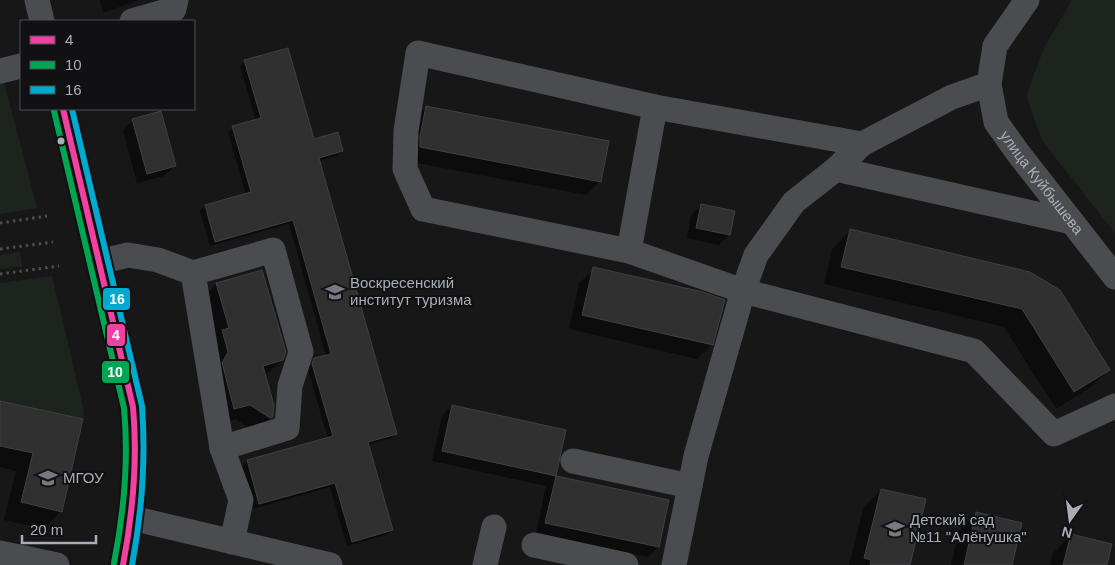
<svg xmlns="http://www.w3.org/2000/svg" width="1115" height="565" viewBox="0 0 1115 565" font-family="Helvetica,sans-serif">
	<rect width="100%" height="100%" fill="#171717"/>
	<path fill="#1d241e" d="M1072,0H1115V233L1043,142L1026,96L1044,48Z
		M3,78L37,208L0,214V79Z
		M20,252L22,266L0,269V255Z
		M52,276L84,411L83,419L0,401V283Z"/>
	<path fill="#0007" d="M100,0H139L103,13Z
		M245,61L313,140L342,151L337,156L319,161L396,434L391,438L368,445L392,530L387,535L347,546L330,487L254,509L242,466L247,461L328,439L308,369L310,365L315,360L326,356L289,224L210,246L200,211L205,206L246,195L228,132L233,127L256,120L240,66Z
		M426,107L600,181L586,195L406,161L412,122Z
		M133,120L174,166L164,176L137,183L123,130Z
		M701,205L729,235L719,245L687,238L691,215Z
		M850,231L1029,273L1108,370L1091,387L1056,409L1004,327L824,284L832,249Z
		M594,269L712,344L697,359L569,329L579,283Z
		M261,271L282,360L267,374L264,375L272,417L255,432L235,419L220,423L202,299L216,284Z
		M0,402L81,420L61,511L43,529L4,520L16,471L0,467Z
		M452,406L564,431L554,477L667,501L658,547L648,557L536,533L546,486L432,461L442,416Z
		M881,490L908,565H849L863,508Z
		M977,513L1010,565H951L959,531Z
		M1071,535L1106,565H1050L1053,553Z"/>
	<path fill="#303031" stroke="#3f4043" d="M288,48L314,139L338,132L343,151L319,158L397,434L368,442L393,530L352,542L335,483L259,504L247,460L333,436L312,364L314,358L331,354L293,220L215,242L205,205L251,192L232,126L261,118L244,60Z
		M426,106L609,141L601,182L420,147V136Z
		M161,111L176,166L147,174L132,119Z
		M701,204L735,211L730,235L696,228Z
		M850,229L1030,272L1060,290L1110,370L1074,392L1022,309L841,267Z
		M593,267L703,292L725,300L713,345L582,315Z
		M262,270L286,352L283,360L263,366L274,405L273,417L270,418L250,405L234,409L222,363L228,352L222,330L229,328L216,283Z
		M0,401L83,419L62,512L21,502L33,453L0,446Z
		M452,405L566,430L556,476L442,451Z
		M556,476L669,500L659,547L545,523Z
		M881,489L926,499L910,565H870L871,560L864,558Z
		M976,512L1022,523L1012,565H964Z
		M1071,534L1112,544L1107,565H1063Z"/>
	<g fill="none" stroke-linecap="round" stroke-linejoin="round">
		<path stroke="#4d4e52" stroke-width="3" stroke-dasharray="2.5 4" stroke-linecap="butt" d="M0,223L47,216
			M0,249L53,242
			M0,274L59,266"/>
		<g stroke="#4b4c50" stroke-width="25">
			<path d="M37,0L42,21"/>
			<path id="s1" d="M1027,0L995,46L989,84L996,122L1018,153L1115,277"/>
			<path d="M132,21L174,9L176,0"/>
			<path d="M0,71L21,66"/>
			<path d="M63,109L133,407C139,461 134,512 123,565"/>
			<path d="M862,144L655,107L418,53L406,131L405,169L423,209L629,251L743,291L974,351L1054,434L1115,406"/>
			<path d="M836,169L1072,222"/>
			<path d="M629,251L655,107"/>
			<path d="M99,262L128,255L158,260L193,273L222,448L241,500L232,542"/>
			<path d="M193,273L273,250L301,352L290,386L287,428L222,448"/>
			<path d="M573,461L690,486"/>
			<path d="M132,518L330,565"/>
			<path d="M534,545L626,565"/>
			<path d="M0,553L57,565"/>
			<path d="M485,565L494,527"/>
			<path d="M674,565L696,456L743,291L756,255L794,202L836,169L862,144L952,97L989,84"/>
		</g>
		<g stroke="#111113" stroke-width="10">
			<path id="bus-1" d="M63,109L133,407C138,461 133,512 123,565"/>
		</g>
		<g stroke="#111113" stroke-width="10">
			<path id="bus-2" d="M54,111L124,408C129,461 124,512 114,563"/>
		</g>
		<g stroke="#111113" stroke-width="10">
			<path id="bus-3" d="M72,109L142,406C146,460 142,512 132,565"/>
		</g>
		<use href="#bus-1" stroke="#f240a1" stroke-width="6"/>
		<use href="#bus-2" stroke="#00a651" stroke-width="6"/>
		<use href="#bus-3" stroke="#00a9ce" stroke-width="6"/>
	</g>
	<defs>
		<g id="university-bare" transform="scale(1.5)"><path d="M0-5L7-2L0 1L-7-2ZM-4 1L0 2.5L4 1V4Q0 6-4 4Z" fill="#757980" stroke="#111113" stroke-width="2.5" paint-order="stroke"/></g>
		<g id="school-bare" transform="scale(1.5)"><path d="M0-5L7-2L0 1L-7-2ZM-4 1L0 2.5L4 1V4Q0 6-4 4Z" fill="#757980" stroke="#111113" stroke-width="2.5" paint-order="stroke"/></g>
	</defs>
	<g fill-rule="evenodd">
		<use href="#university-bare" x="335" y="292"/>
		<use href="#university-bare" x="48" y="478"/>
		<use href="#school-bare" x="895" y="529"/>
	</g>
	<circle fill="#a8aeb8" stroke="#111113" stroke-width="2" cx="61" cy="141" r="4.5"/>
	<g text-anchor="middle" stroke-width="4" stroke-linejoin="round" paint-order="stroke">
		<g font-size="15" fill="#a8aeb8" stroke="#111113">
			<text dy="5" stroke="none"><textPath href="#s1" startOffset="209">улица Куйбышева</textPath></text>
		</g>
		<g font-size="15" fill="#a8aeb8" stroke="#111113" text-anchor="start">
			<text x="350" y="288">Воскресенский<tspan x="350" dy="17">институт туризма</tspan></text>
			<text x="63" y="483">МГОУ</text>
			<text x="910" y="525">Детский сад<tspan x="910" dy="17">№11 "Алёнушка"</tspan></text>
		</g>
	</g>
	<g stroke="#111113" stroke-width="2">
		<rect x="102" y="287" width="29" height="24" rx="5" fill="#00a9ce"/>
		<rect x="106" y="323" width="20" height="24" rx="5" fill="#f240a1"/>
		<rect x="101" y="360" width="29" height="24" rx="5" fill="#00a651"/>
	</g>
	<g font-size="14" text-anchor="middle" font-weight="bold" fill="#fff">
		<text x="117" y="304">16</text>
		<text x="116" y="340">4</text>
		<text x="115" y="377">10</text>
	</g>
	<rect x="20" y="20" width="175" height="90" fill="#111113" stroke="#4d5055"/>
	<rect x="30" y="36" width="25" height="8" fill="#f240a1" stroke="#4d5055"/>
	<text x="65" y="45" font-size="15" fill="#a8aeb8">4</text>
	<rect x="30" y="61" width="25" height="8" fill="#00a651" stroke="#4d5055"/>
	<text x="65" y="70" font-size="15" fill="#a8aeb8">10</text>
	<rect x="30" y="86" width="25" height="8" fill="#00a9ce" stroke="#4d5055"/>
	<text x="65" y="95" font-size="15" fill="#a8aeb8">16</text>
	<g transform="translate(1070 520) rotate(194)" stroke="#111113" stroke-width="4" paint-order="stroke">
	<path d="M0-4L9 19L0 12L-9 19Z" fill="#a8aeb8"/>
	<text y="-8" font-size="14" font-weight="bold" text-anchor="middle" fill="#a8aeb8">N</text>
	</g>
	<path d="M22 535v8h74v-8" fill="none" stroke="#a8aeb8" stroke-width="2.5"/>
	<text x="30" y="535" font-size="15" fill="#a8aeb8" stroke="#111113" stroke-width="4" paint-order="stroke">20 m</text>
</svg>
